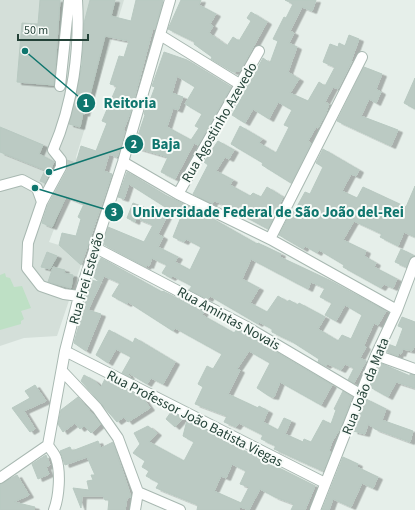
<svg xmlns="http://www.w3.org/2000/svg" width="415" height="510" viewBox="0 0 415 510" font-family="'Source Sans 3',sans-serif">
	<defs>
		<filter id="shadow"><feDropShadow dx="4.5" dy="2.5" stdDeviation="0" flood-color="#0004"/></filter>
	</defs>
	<rect width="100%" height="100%" fill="#e6efea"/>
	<path fill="#d4dfd9" d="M0,0H124L76,157L79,164L49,242L85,253L57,336L24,338L0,346Z"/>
	<path fill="#bee0c5" d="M5,273L6,277L10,278L14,287L22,286L31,308L21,311L24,319L21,321V324L0,330V275Z"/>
	<path fill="#bbcac3" stroke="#b8c9c1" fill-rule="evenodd" filter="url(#shadow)" d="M40,0H60L54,85L17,82L22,23L38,24Z
		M90,0H115L111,16L131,21L136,0H163L155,29L153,28L131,111L123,131H125L119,152L117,157L109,154L104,171L112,174L81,265L59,245L62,233L76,236L81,219L78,217L84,204L66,197L52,227L42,223L48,205L67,170V160L76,163L81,146L96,151L107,123L102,121L117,86L110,84L119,56L124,57L129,41L105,36L85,114L83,113L80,127L69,124L82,65L84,23Z
		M181,0H201L199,5L216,14L210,24L213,26L209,33L227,46L233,37L239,41L251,21L247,18L251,12L267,22L240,71L233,72L211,59L212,57L194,44L195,42L168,29Z
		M285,0H316L312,11L302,7L290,31L294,33L289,43L297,47L288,72L299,79L290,93L308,101L319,82L325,86L335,67L323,62L330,44L338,47L339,43L345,46L349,35L359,39L351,61H352L338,89L333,87L325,102L329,104L326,113L318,128L316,127L308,141L311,143L291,183L262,165L263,163L231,144L240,126L262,139L259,143L276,153L289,127L284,125L292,110L278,102L269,119L253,109L245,123L232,115L263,58L270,63L278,41L273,39L284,17L286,18L293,4Z
		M164,52L187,60L231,87L198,145L194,143L175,179L161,172L168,157L134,147L145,115L144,114L147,103H149L155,87L152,86ZM177,76L195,87L185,104L202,114L195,126L199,128L191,140L167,127L173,108L178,110L183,97L172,93Z
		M364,67L382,74L376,89L381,92L376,103L369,99L361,116L398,130L391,146L337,121Z
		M415,78V109L404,103Z
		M0,127L43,145L39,154L54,162L45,183L40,181L45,170L0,152Z
		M218,141L234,150L229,159L225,157L216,171L233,180L230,185L250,196L253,193L261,197L267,187L283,197L268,229L220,203L214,201L212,204L193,194L208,165L204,162Z
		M323,149L359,170L356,176L351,174L342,191L357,198L363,187L406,207L415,186V237L404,232L398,246L380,237L382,234L354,221L343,240L366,251L364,256L376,263L374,267L397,279L393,288L384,284L381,288L343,267L344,265L319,250L317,253L305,246L303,249L279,235L292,210L294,212L305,192L310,194L323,167L316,163Z
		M127,172L165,195L206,215L257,244L258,243L281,254L280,257L329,280L386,311L378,325L374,323L364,345L366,347L360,358L366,361L354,383L348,380L354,368L345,364L341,370L328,364L326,366L318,362L319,359L291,341L272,332V329L259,322L258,324L210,296L208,299L189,290L192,286L173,276L171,278L162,273L167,265L152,258L149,266L147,265L146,267L103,244L108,227L144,242L153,225L136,218L135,222L127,218L133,203L167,216L158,234L163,237L158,247L178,257L175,262L190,270L201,247L186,239L184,242L173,237L181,217L129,184L124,199L118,197ZM251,259L308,289L311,282L325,288L320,297L332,303L325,315L336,321L345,305L362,315L351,339L342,335L338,341L318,329L325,317L299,303L298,305L289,300L288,302L278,296L267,312L250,303L259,288L242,279Z
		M401,249L415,256L411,257L406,267L395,262Z
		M47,252L57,256L50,269L41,267Z
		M101,258L162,292L163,291L204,312L202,315L234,333L237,329L242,332L332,385L321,405L280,382L274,397L269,396L257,388L270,363L249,351L237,369L240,370L228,394L258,408L259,406L268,411L263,422L278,430L284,418L291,421L285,434L303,442L304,439L311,442L323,420L331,424L336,410L334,409L343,391L352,397L341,427L332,442L329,451L331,452L323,471L274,449L276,446L261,439L263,435L239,423L236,427L224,422L227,416L195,404L203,387L198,384L207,366L213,369L222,354L175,328L173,331L128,302L127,304L112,296L120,283L104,276L88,310L101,314L86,351L74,343L91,280L100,282L92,276Z
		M53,267L65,270L64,273L73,275L71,288L48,282Z
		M402,317L415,322V345L412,351L403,349L401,354L399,353L398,356L385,351L388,344L396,347L403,328L398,326Z
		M109,330L133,343L135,338L175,362L163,384L151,378L147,384L127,372L130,377L122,373L131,357L116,349L108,363L96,355Z
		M380,363L410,376V374L415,375V388L396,382L388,397L370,387Z
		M84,375L95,381L101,387L105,379L143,398L150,408L128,422L124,417L117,422L81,381Z
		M35,385L46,401L24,411L35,429L30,432L12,408L30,398L25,391Z
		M78,397L101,424L91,433L84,426L80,429L75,423L63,432L58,424L61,410Z
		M366,399L386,409L382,420L413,431L410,442L375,429L368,424L365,434L353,431Z
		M171,412L183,418L175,427L166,419Z
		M187,420L222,438L221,439L315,486L305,510H291L294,504L275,497L260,489L249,510L240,507L239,510H197L198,505L156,488L159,483L146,476L149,471L142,467L145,461L133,453L140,444L134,433L148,426L157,433L149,442L184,461L194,442L183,436ZM232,464L246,471L240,484L249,487L241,503L214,491L221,476L226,478Z
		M98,441L101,448L113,442L131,497L127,498L125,510H108L109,500H105L103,496H82L81,508L73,488L89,490L87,481L93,480L91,475H95L87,457L65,465L60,451L70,447L72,451Z
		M46,455L50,465L46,467L49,474L38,479L32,464Z
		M343,457L358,464L357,467L378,477L373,488L362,483L351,507L333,499L329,510H322Z
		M17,475L29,495L14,502L35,507L34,510H0V484Z"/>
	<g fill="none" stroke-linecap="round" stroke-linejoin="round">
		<g stroke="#a8b8b1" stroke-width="12">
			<path id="minor" d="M160,35L241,85
				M60,86L69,0
				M123,162L178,194L270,239L397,310
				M0,186L22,180L37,188L42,202L28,243L27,268L41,286L64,294L79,296
				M178,194L259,51
				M42,202L61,167V160L53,150C73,104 80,50 77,0
				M270,239L362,57
				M94,247L245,326L360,394
				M65,351L325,483
				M376,355L415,369
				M63,372L97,408L118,438L138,492L135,510
				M48,445L65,351L79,296L123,162L170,0
				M48,445C50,449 55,454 56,458C61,472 59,497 54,510
				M0,478L48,445
				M138,492L180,510
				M315,510L376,355L397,310L415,262"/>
		</g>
		<use href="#minor" stroke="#fff" stroke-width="10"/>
	</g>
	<g text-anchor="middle" stroke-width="4" stroke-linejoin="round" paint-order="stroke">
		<g font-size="14" fill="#244238" stroke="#f7fbf8">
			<text transform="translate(219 122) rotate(-60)" y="5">Rua Agostinho Azevedo</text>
			<text transform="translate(86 278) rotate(-74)" y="5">Rua Frei Estevão</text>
			<text transform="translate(229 318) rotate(29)" y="5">Rua Amintas Novais</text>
			<text transform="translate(365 386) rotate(-68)" y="5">Rua João da Mata</text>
			<text transform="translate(195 418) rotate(27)" y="5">Rua Professor João Batista Viegas</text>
		</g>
	</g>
	<path fill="none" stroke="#0f766e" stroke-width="1.5" d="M25 51L86 103M49 172L134 144M35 188L114 212"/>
	<g fill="#0f766e" stroke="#f7fbf8" stroke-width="1.5">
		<circle cx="25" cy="51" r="4"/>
		<circle cx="49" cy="172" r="4"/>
		<circle cx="35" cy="188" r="4"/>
		<circle cx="86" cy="103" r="10"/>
		<circle cx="134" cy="144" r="10"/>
		<circle cx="114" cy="212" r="10"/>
	</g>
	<g font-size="12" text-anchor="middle" font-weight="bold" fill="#fff">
		<text x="86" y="107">1</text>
		<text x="134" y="148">2</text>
		<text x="114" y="216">3</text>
	</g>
	<g font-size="15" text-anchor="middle" font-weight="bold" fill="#0f766e" stroke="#f7fbf8" stroke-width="4" stroke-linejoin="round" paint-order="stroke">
		<text x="130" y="108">Reitoria</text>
		<text x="166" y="149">Baja</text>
		<text x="268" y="217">Universidade Federal de São João del-Rei</text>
	</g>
	<path d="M18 34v6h70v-6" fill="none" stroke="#244238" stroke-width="2"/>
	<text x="24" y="34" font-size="12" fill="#244238" stroke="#f7fbf8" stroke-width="3" paint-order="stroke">50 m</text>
</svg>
